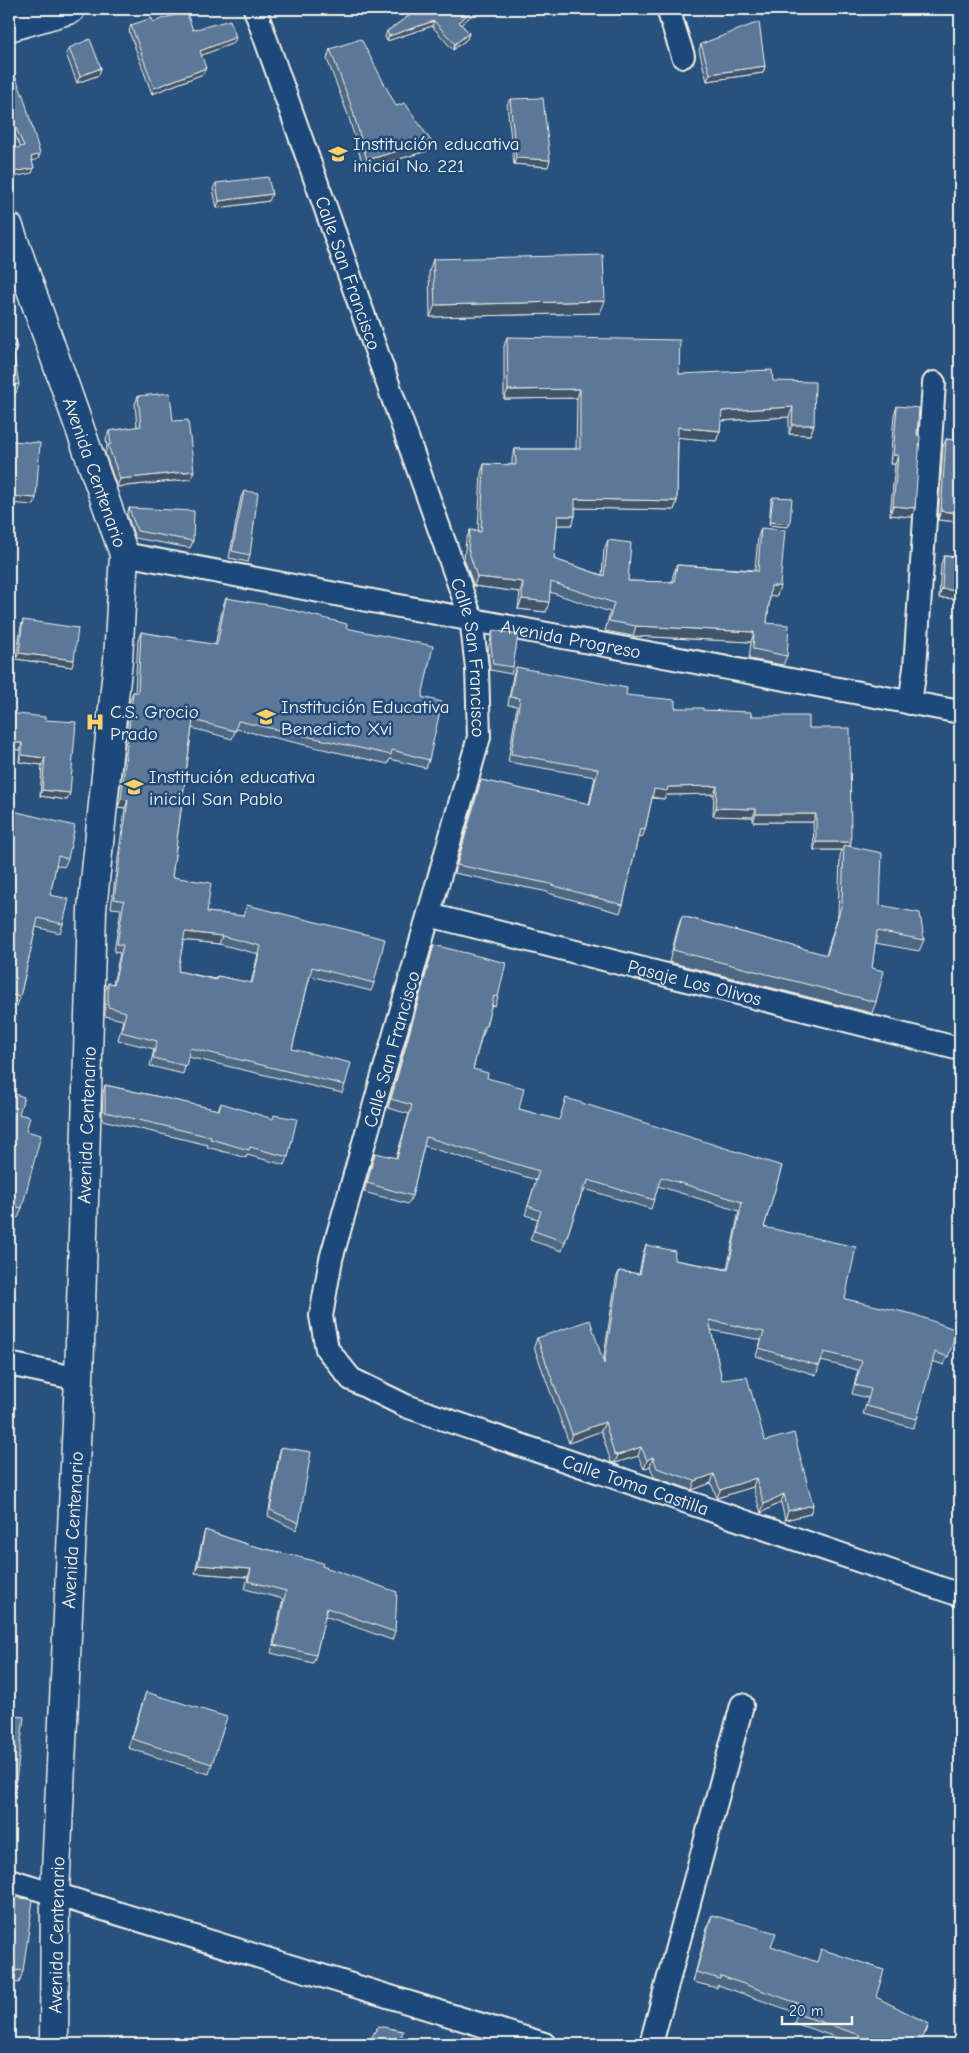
<svg xmlns="http://www.w3.org/2000/svg" width="969" height="2053" viewBox="0 0 969 2053" font-family="'Comic Neue',sans-serif">
	<rect width="100%" height="100%" fill="#28517e"/>
	<filter id="ink" filterUnits="userSpaceOnUse"><feTurbulence type="fractalNoise" baseFrequency=".02" numOctaves="2"/><feDisplacementMap in="SourceGraphic" scale="10" xChannelSelector="R" yChannelSelector="G"/><feConvolveMatrix kernelMatrix="1 2 1 2 8 2 1 2 1" color-interpolation-filters="sRGB"/></filter>
	<g filter="url(#ink)">
		<g fill="none" stroke-linecap="round" stroke-linejoin="round">
			<g stroke="#f4f1e8" stroke-width="26">
				<g id="street">
					<path id="s1" d="M255,9L471,618L477,668L479,737L331,1259L321,1316L327,1349L351,1379L406,1406L960,1595"/>
					<path d="M668,9L683,56"/>
					<path id="s2" d="M124,554L960,712"/>
					<path d="M910,703L915,668L934,383"/>
					<path id="s3" d="M429,915L960,1049"/>
					<path d="M9,1364L79,1379"/>
					<path d="M9,1880L544,2044"/>
					<path d="M651,2044L742,1705"/>
				</g>
			</g>
			<g stroke="#f4f1e8" stroke-width="31">
				<g id="secondary">
					<path d="M9,27L71,9"/>
					<path id="s4" d="M9,227L124,554L118,660L92,910L79,1379L55,1893L54,2044"/>
				</g>
			</g>
			<use href="#street" stroke="#1f4a7a" stroke-width="22"/>
			<use href="#secondary" stroke="#1f4a7a" stroke-width="28"/>
		</g>
		<path fill="#4e6784" stroke="#f4f1e8" fill-rule="evenodd" d="M413,9H479L461,24L469,33L467,39L453,50L432,26L387,41L385,37L387,31L416,11Z
			M153,22L193,30L234,43L201,55L203,74L152,94L129,31L131,25Z
			M701,44L765,66L763,73L707,81L699,50Z
			M69,48L101,68L99,75L77,83L66,54Z
			M330,49L427,151L364,169L348,115L327,59Z
			M9,72L40,154L38,159L32,161L34,168L32,173L9,121Z
			M510,99L548,167L514,164L507,105Z
			M216,183L269,201L217,208L213,189Z
			M433,259L600,313L430,317L429,272Z
			M507,337L679,374L773,381L814,425L810,435L789,434V417L721,421L720,431L716,441L678,437L677,501L674,510L575,508V516L572,525H557L554,559L602,575L604,550L608,540L628,581L672,582L673,575L677,565L755,570L758,537L761,528L777,596H770L767,623L787,656L783,665L749,659L751,642L633,636L605,631L610,612L550,592L546,612L518,609L520,592L474,586L464,559L466,540L470,530L478,531L481,473L484,464L512,465V459L515,449H576L577,398L504,399V346Z
			M138,396L173,421L191,479L117,487L105,453L107,447L106,439L109,431L137,427L135,404Z
			M897,406L917,435L915,508L912,517L890,515L895,464H890L894,415Z
			M958,419H960V522L938,520L943,447L946,439L954,440L955,428Z
			M244,491L250,555L248,562L229,558L241,497Z
			M773,497L790,524L788,527L769,525L771,500Z
			M129,508L193,541L190,548L135,538L127,514Z
			M944,556L960,557V674L953,673L960,599L939,598L941,564Z
			M226,598L346,628L422,697L429,760L426,768L390,759L388,764L236,729L232,739L192,728L172,877L207,912L243,916L247,905L374,983L371,991L310,976L292,1049L345,1085L342,1093L188,1057L183,1074L150,1066L154,1049L118,1040L123,1020L105,1016V991L108,983L113,984L120,953L114,952L121,909L111,908L125,808L118,807L130,700L133,692H135L138,640L141,632L215,645L223,606ZM183,940L219,944L258,954L251,983L217,976L215,979L178,971Z
			M23,620L72,667L16,659L21,626Z
			M493,630L513,667L511,674L490,670L488,651L491,637Z
			M516,667L675,708L751,716L809,728L850,846L880,905L924,940L919,951L875,943L872,968L876,1002L872,1013L669,962L678,927L682,916L826,955L838,915L840,856L842,850H814L813,822H753V817L713,816L714,794L666,795L664,799L652,798L645,830L642,838L638,837L623,905L620,913L548,893V892L454,873L481,780L589,804L595,777L508,762L517,706L508,705L513,675Z
			M45,720L70,793L67,800L40,796L42,765L19,762L20,750L9,749Z
			M9,810L68,859L64,867L56,865L50,895L63,924L60,933L36,927L20,997L17,1006L9,1004Z
			M434,945L498,997L495,1006L491,1005L486,1026L483,1035H482L473,1069L487,1078L519,1109L558,1120L782,1166L764,1227L845,1299L957,1330L944,1365L932,1361L917,1419L913,1428L863,1414L868,1398L852,1394L858,1370L821,1361L816,1375L756,1356L761,1340L711,1330L722,1380L765,1441L813,1505L810,1514L785,1520L781,1502L761,1513L753,1487L717,1498L711,1483L692,1490L654,1477L650,1466L644,1469L638,1456L615,1463L611,1462L601,1431L569,1443L534,1347L537,1338L603,1361L616,1279L619,1271L639,1274L643,1253L646,1245L674,1260L727,1269L739,1211L658,1186L651,1209L585,1189L584,1193H582L562,1251L530,1240L538,1219L525,1215L536,1180L424,1146L412,1196L408,1204L364,1192L375,1153L396,1158L409,1114L388,1108L431,954Z
			M105,1085L218,1110L221,1103L288,1157L285,1165L247,1155L246,1158L207,1147L208,1145L102,1120L103,1093Z
			M9,1092L19,1114L26,1131L22,1208L18,1218L9,1216Z
			M281,1447L299,1523L296,1530L268,1516L279,1454Z
			M205,1530L246,1544L322,1566L395,1632L392,1640L325,1616L316,1655L313,1663L271,1653L283,1599L245,1589L248,1577L195,1573L203,1537Z
			M146,1692L212,1764L209,1774L128,1748Z
			M9,1896L23,1971L19,1983L9,1981Z
			M712,1915L771,1946L929,2024L926,2033L856,2044L794,2023L797,2013L718,1985L717,1988L693,1982L708,1924Z"/>
		<path fill="#40546b" stroke="#f4f1e8" d="M474,9H479L457,28L459,22Z
			M434,21L432,26L387,41L389,36Z
			M469,33L467,39L453,50L455,44Z
			M236,37L234,43L197,57L200,51Z
			M765,66L763,73L707,81L710,74Z
			M101,68L99,75L77,83L80,76Z
			M206,68L203,74L152,94L154,88Z
			M431,141L427,151L364,169L367,160Z
			M40,154L38,159L30,162L31,157Z
			M516,158L550,160L548,167L514,164Z
			M34,168L32,173L9,178V173Z
			M272,194L269,201L217,208L219,201Z
			M605,301L600,313L430,317L435,305Z
			M12,346L17,347L14,356Z
			M19,384L16,393L9,395V386Z
			M580,389L577,398L504,399L508,390Z
			M793,407L789,417L718,421L722,411Z
			M792,425H814L810,435L789,434Z
			M678,427L720,431L716,441L675,437Z
			M893,455H898L895,464H890Z
			M194,471L191,479L117,487L120,479Z
			M9,496L36,498L34,505L9,503Z
			M575,499L677,501L674,510L571,508Z
			M893,506L915,508L912,517L890,515Z
			M941,511L960,513V522L938,520Z
			M558,516H575L572,525H555Z
			M770,522L790,524L788,527L769,525Z
			M477,577L523,582L520,592L474,586Z
			M771,586H780L777,596L767,595Z
			M942,589L960,591V599L939,598Z
			M522,599L549,602L546,612L518,609Z
			M636,626L754,632L751,642L633,636Z
			M19,653L74,660L72,667L16,659Z
			M956,665H960V674L953,673Z
			M9,743H22L20,750L9,749Z
			M22,755L45,758L42,765L19,762Z
			M717,786L714,794L666,795L664,799L651,797L654,789L668,787Z
			M42,790L70,793L67,800L40,796Z
			M121,799L128,800L125,808L118,807Z
			M716,808L756,809L753,817L713,816Z
			M756,814H816L813,822H753Z
			M816,842H851L848,850L844,845L842,850H814Z
			M185,932L222,936L219,944L182,940Z
			M605,1422L601,1431L569,1443L572,1434Z
			M641,1447L638,1456L615,1463L618,1455Z
			M653,1457L650,1466L644,1469L647,1460Z
			M714,1474L711,1483L692,1490L695,1481Z
			M756,1478L753,1487L717,1498L720,1490Z
			M784,1494L781,1502L761,1513L764,1504Z
			M813,1505L810,1514L785,1520L788,1511Z
			M198,1565L251,1569L248,1577L195,1573Z
			M9,1796L14,1797L10,1806H9Z"/>
		<path fill="#5b7899" stroke="#f4f1e8" fill-rule="evenodd" d="M419,9H474L459,22L469,33L455,44L434,21L389,36L387,31Z
			M186,11L193,30L230,20L236,37L200,51L206,68L154,88L131,25L152,18L153,22Z
			M759,22L765,66L710,74L701,44Z
			M90,39L101,68L80,76L69,48Z
			M361,39L396,106L405,103L431,141L367,160L351,105L330,49Z
			M13,71L24,98L40,154L31,157L34,168L9,173V150L24,146L9,112V72Z
			M543,98L550,160L516,158L510,99Z
			M268,177L272,194L219,201L216,183Z
			M603,255L605,301L435,305L433,259Z
			M9,325H10L17,347L12,346L19,384L9,386Z
			M507,337L680,340L679,374L772,370L773,381L815,382L814,425H792L793,407L722,411L720,431L678,427L677,501L575,499V516H558L554,559L604,576L608,540L631,543L628,581L674,582L677,565L758,571L761,528L785,530L780,586H771L767,623L789,625L787,656L753,649L754,632L636,626L609,621L614,603L551,582L549,602L522,599L523,582L477,577L468,549L470,530L481,532L484,464L516,465L515,449H580V389L508,390Z
			M170,393L173,421L188,420L194,471L120,479L108,445L111,444L109,431L141,426L138,396Z
			M897,406L919,408L917,435L920,436L915,508L893,506L898,455H893Z
			M958,419H960V513L941,511L946,439L956,440Z
			M11,441L40,443L36,498L9,496V459Z
			M244,491L258,493L250,555L232,551Z
			M773,497L792,498L790,524L770,522Z
			M129,508L194,511L193,541L137,531Z
			M944,556L960,557V591L942,589Z
			M226,598L280,607L347,624L346,628L433,646L422,697L442,702L429,760L392,750L391,755L238,721L235,731L193,720L172,877L211,883L207,912L244,916L247,905L385,939L374,983L312,967L292,1049L351,1063L345,1085L190,1048L186,1066L153,1058L157,1041L121,1032L126,1012L108,1007V983L114,984L123,945L117,944L124,901L114,899L128,800L121,799L133,692H138L141,632L217,645ZM185,932L222,936L261,946L252,983L217,976L216,980L178,971Z
			M23,620L78,628L74,660L19,653Z
			M960,624V665H956Z
			M493,630L518,635L513,667L493,664L491,645Z
			M516,667L627,688L626,695L675,700V708H703V710L751,712V716H809V728H850L851,842H816V814H756V809L716,808L717,786L668,787L667,791L654,789L645,830L640,829L623,905L551,885V884L457,865L481,780L590,804L598,769L511,754L520,698L510,697Z
			M9,713L45,717V720L76,722L70,793L42,790L45,758L22,755V743H9Z
			M9,810L75,826L68,859L58,856L50,895L69,899L63,924L38,918L20,997L9,994Z
			M844,845L882,853L880,905L920,913L924,940L877,931L872,968L884,971L876,1002L673,950L682,916L827,955L842,903Z
			M434,945L506,963L498,997L494,996L486,1026H484L473,1069L488,1073L487,1078L524,1088L519,1109L559,1120L566,1098L782,1166L764,1227L856,1247L845,1299L913,1314L957,1330L948,1357L935,1352L917,1419L866,1406L871,1389L855,1385L862,1361L824,1352L819,1366L759,1348L764,1332L709,1320L722,1380L747,1377L765,1441L794,1433L813,1505L788,1511L784,1494L764,1504L756,1478L720,1490L714,1474L695,1481L657,1468L653,1457L647,1460L641,1447L618,1455L614,1454L605,1422L572,1434L537,1338L590,1320L604,1364L619,1271L640,1274L646,1245L675,1251L674,1260L728,1270L742,1202L661,1177L654,1200L588,1180L587,1185L585,1184L565,1242L534,1231L541,1211L528,1206L539,1171L426,1137L412,1196L367,1183L375,1153L397,1158L412,1105L391,1099Z
			M105,1085L219,1110L221,1103L273,1119L274,1115L297,1119L288,1157L250,1147L249,1150L210,1139L211,1137L105,1112Z
			M9,1092L24,1097L19,1114L30,1117L26,1131L41,1135L22,1208L9,1205Z
			M281,1447L311,1452L299,1523L270,1510Z
			M205,1530L246,1544L323,1563L322,1566L397,1592L395,1632L327,1608L316,1655L274,1645L286,1591L248,1581L251,1569L198,1565Z
			M146,1692L227,1717L212,1764L132,1739Z
			M9,1715L24,1717L14,1797L9,1796Z
			M9,1896L33,1900L23,1971L9,1969Z
			M712,1915L776,1933L771,1946L817,1962L821,1949L884,1970L876,1997L929,2024L920,2044H856L860,2035L797,2014L800,2004L721,1976L720,1979L696,1972Z
			M378,2026L403,2031L399,2044H368Z"/>
	</g>
	<defs>
		<g id="school-bare" transform="scale(1.5)"><path d="M0-5L7-2L0 1L-7-2ZM-4 1L0 2.5L4 1V4Q0 6-4 4Z" fill="#ffd166" stroke="#1f4a7a" stroke-width="2.5" paint-order="stroke"/></g>
		<g id="hospital-bare" transform="scale(1.5)"><path d="M-5-5h3v3.5h4V-5h3V5h-3V1.5h-4V5h-3Z" fill="#ffd166" stroke="#1f4a7a" stroke-width="2.5" paint-order="stroke"/></g>
	</defs>
	<g fill-rule="evenodd">
		<use href="#school-bare" x="338" y="154"/>
		<use href="#school-bare" x="266" y="717"/>
		<use href="#hospital-bare" x="95" y="722"/>
		<use href="#school-bare" x="134" y="787"/>
	</g>
	<g text-anchor="middle" stroke-width="5" stroke-linejoin="round" paint-order="stroke">
		<g font-size="19" fill="#f4f1e8" stroke="#1f4a7a" text-anchor="start">
			<text x="353" y="150">Institución educativa<tspan x="353" dy="22">inicial No. 221</tspan></text>
			<text x="281" y="713">Institución Educativa<tspan x="281" dy="22">Benedicto Xvi</tspan></text>
			<text x="110" y="718">C.S. Grocio<tspan x="110" dy="22">Prado</tspan></text>
			<text x="149" y="783">Institución educativa<tspan x="149" dy="22">inicial San Pablo</tspan></text>
		</g>
		<g font-size="19" fill="#f4f1e8" stroke="#1f4a7a">
			<text dy="7" stroke="none"><textPath href="#s1" startOffset="280">Calle San Francisco</textPath></text>
			<text dy="7" stroke="none"><textPath href="#s4" startOffset="260">Avenida Centenario</textPath></text>
			<text dy="7" stroke="none"><textPath href="#s2" startOffset="455">Avenida Progreso</textPath></text>
			<text dy="7" stroke="none"><textPath href="#s1" startOffset="685">Calle San Francisco</textPath></text>
			<text dy="7" stroke="none"><textPath href="#s3" startOffset="274">Pasaje Los Olivos</textPath></text>
			<text transform="translate(391 1049) rotate(-74)" y="7">Calle San Francisco</text>
			<text transform="translate(86 1125) rotate(-88)" y="7">Avenida Centenario</text>
			<text dy="7" stroke="none"><textPath href="#s1" startOffset="1742">Calle Toma Castilla</textPath></text>
			<text transform="translate(72 1530) rotate(-87)" y="7">Avenida Centenario</text>
			<text transform="translate(56 1935) rotate(-89)" y="7">Avenida Centenario</text>
		</g>
	</g>
	<rect width="969" height="2053" fill="none" stroke="#1f4a7a" stroke-width="30"/>
	<rect x="15" y="15" width="939" height="2023" fill="none" stroke="#f4f1e8" stroke-width="2" filter="url(#ink)"/>
	<path d="M782 2016v8h70v-8" fill="none" stroke="#f4f1e8" stroke-width="2.5"/>
	<text x="789" y="2016" font-size="15" fill="#f4f1e8" stroke="#1f4a7a" stroke-width="4" paint-order="stroke">20 m</text>
</svg>
